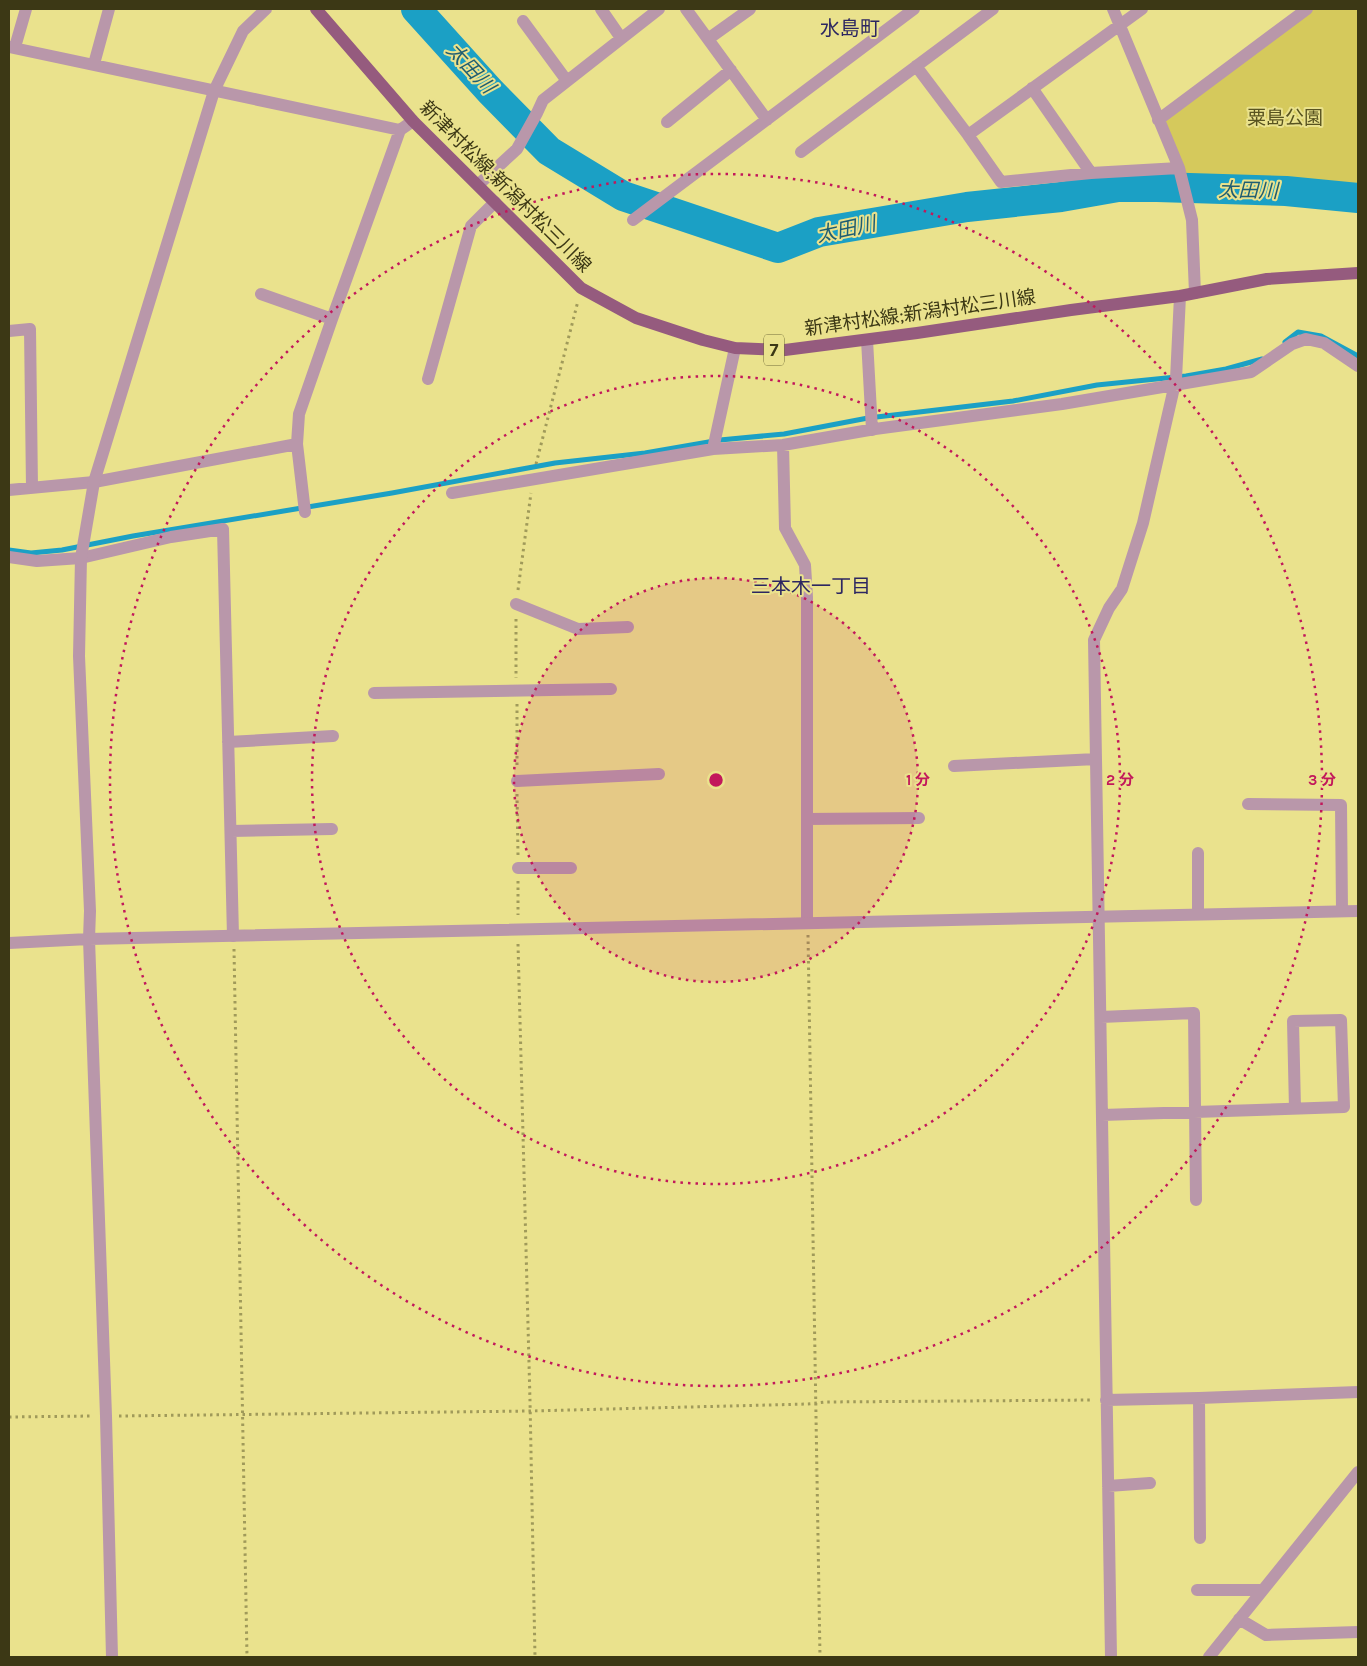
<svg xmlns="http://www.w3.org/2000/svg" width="1367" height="1666" viewBox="0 0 1367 1666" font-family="Karla,'Noto Sans JP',sans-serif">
	<rect width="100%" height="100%" fill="#eae28d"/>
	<path fill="#d5c95c" d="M1307,9H1358V198L1286,191L1227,190L1183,184L1158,120Z"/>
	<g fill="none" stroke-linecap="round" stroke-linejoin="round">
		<path stroke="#1ba0c5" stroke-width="5" d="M1285,342L1298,332L1321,336L1358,356
			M9,550L31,553L62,550L133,536L392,493L555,463L645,453L720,440L784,434L868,418L1013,401L1097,385L1186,376L1226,369L1262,359"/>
		<path stroke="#1ba0c5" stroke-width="30" d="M416,9L490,91L549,151L623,196L778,248L819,232L967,207L1061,197L1118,187H1157L1286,191L1358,198"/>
		<path stroke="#a09a5a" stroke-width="3" stroke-dasharray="2.5 4" stroke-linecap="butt" d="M536,464L578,301
			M518,590L531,493
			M516,619V678
			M517,704V768
			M517,794L518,855
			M518,881V915
			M808,935L820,1657
			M518,944L530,1401L535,1657
			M234,949L247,1657
			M119,1416L530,1411L808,1404L826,1402L1093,1400
			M9,1417L93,1416"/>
		<path stroke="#b997aa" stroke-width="12" d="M601,9L621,38
			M686,9L767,120
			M1113,9L1179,168L1192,220L1195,293
			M523,21L567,81
			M708,39L750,9
			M9,47L400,130L413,121
			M15,47L26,9
			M94,64L109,9
			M916,66L968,135L1001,182L1091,173L1179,168
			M1032,88L1091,173
			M1158,120L1307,9
			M667,122L731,70
			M968,135L1142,9
			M801,152L993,9
			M478,185L517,149L537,113L543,100L659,9
			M633,220L914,9
			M261,294L332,319
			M9,331L30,329L32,488
			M867,340L872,430
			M428,379L471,226L495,202
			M783,445L785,528L805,565L807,597V923
			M713,449L735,348
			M9,490L94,482L297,444
			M452,493L713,449L783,445L875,429L1062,404L1251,372L1292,344L1306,339L1324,343L1358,366
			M305,512L297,444L299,414L332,319L400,130
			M9,557L37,561L81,558L171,537L223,529L233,936
			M516,604L578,629L628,627
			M374,693L611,689
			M228,742L333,736
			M954,766L1096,759
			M517,781L659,774
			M1248,804L1341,805L1342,911
			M807,819L919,818
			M231,831L332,829
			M518,868H571
			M1198,914V853
			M1101,1017L1194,1013L1196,1200
			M1102,1115L1344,1107L1341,1020L1293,1021L1295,1109
			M1199,1398L1200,1538
			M1106,1400L1199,1398L1358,1392
			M1108,1486L1150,1483
			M1197,1590H1262
			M1239,1619L1266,1635L1358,1632
			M1111,1657L1094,640L1109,608L1122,589L1143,523L1176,379L1180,296
			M1209,1657L1358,1472"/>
		<path stroke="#b997aa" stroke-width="12" d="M9,943L89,939L1358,911
			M112,1657L106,1416L89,939L90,911L79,656L81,558L94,482L214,91L243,31L266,9"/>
		<path stroke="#955b7e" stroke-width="12" d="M316,9L413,121L581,288L636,318L703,340L735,348L785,350L917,333L1071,310L1180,296L1267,279L1358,273"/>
	</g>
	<circle cx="716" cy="780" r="202" fill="#c2185b" fill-opacity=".12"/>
	<g fill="none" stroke="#c2185b" stroke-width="2.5" stroke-dasharray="2.5 5">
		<circle cx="716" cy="780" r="202"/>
		<circle cx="716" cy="780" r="404"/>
		<circle cx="716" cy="780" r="606"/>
	</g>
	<g text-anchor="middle" stroke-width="4" stroke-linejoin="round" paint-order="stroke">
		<rect fill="#eae28d" stroke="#706b39" stroke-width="1" x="764" y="334.5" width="20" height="31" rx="4"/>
		<g font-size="18" font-weight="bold" fill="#3c3815">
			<text x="774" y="356">7</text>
		</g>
		<g font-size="19" fill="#585320" stroke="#eae28d">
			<text x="1285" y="124">粟島公園</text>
		</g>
		<g font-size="19" fill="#3c3815" stroke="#eae28d">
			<text transform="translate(506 186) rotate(45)" y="7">新津村松線;新潟村松三川線</text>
			<text transform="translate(920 312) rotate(-8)" y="7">新津村松線;新潟村松三川線</text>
		</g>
		<g font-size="20" fill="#2c2661" stroke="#eae28d">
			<text x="850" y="35">水島町</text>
			<text x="811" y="593">三本木一丁目</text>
		</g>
		<g font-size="20" font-style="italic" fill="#1f5e72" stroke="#eae28d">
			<text transform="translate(471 68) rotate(47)" y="7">太田川</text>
			<text transform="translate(1248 190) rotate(1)" y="7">太田川</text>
			<text transform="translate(846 229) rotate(-12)" y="7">太田川</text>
		</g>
	</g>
	<circle cx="716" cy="780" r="8" fill="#c2185b" stroke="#eae28d" stroke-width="2.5"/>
	<g font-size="15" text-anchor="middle" font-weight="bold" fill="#c2185b" stroke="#eae28d" stroke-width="4" stroke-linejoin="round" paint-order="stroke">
		<text x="918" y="785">1 分</text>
		<text x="1120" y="785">2 分</text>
		<text x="1322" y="785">3 分</text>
	</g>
	<rect width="1367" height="1666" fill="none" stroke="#3c3815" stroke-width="20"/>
</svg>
